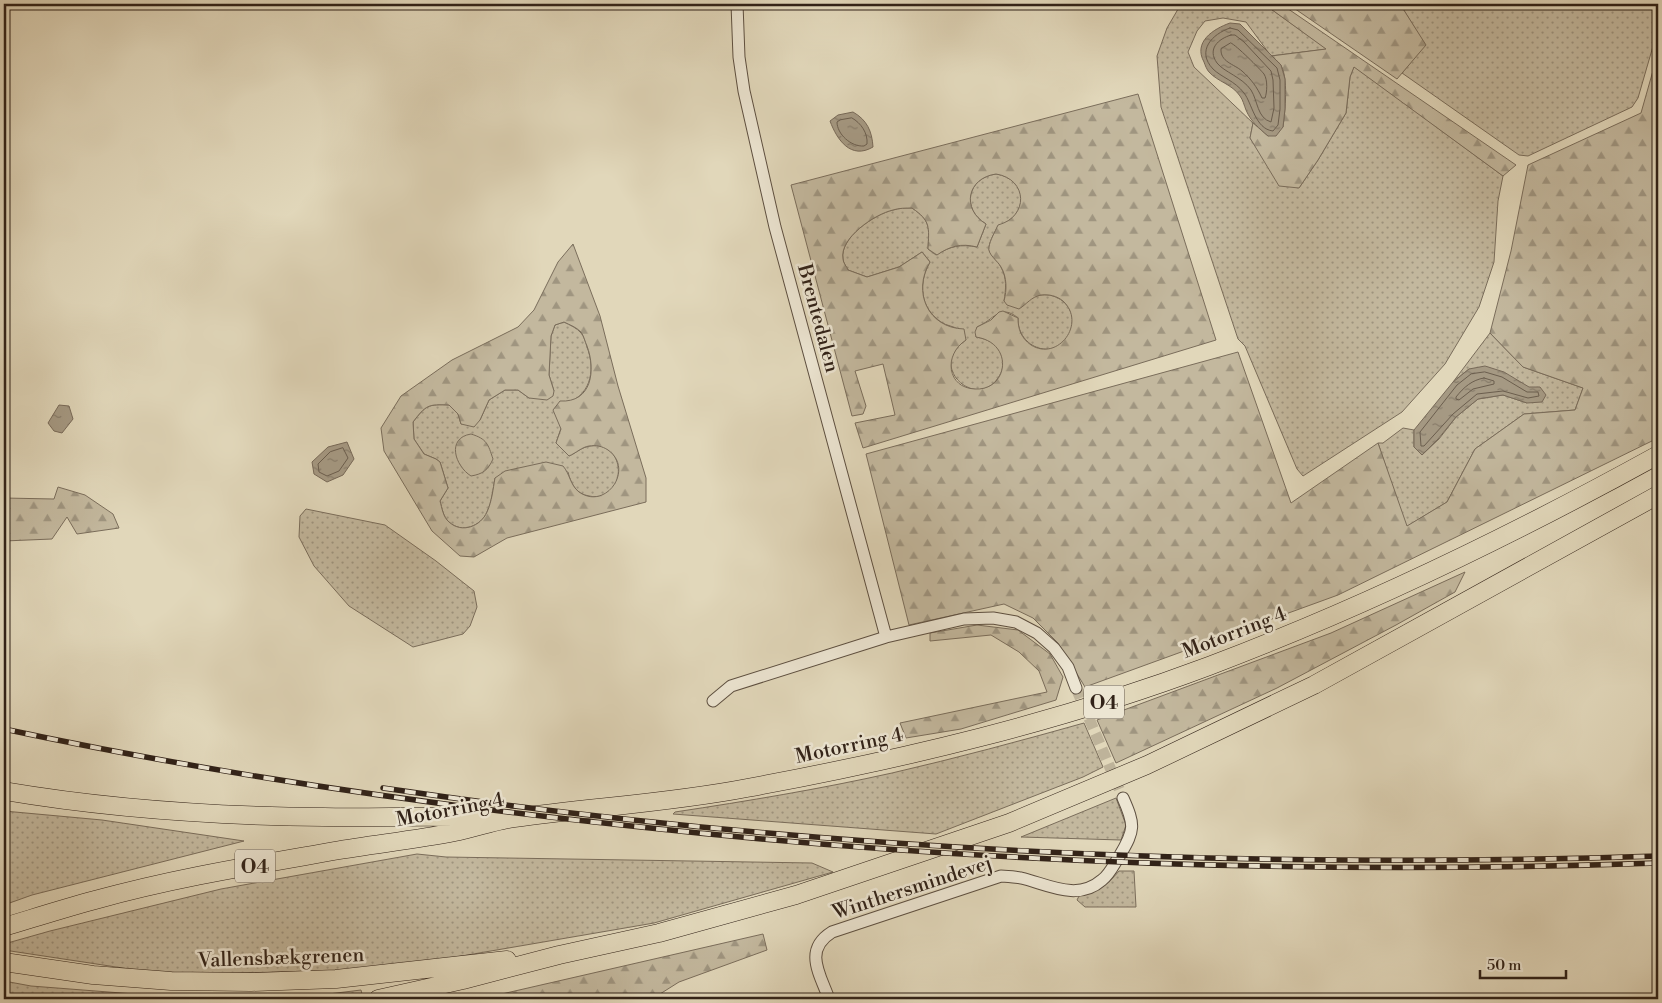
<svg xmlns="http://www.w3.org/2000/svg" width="1662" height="1003" viewBox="0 0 1662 1003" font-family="'Libre Bodoni',serif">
	<defs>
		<pattern id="grass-dots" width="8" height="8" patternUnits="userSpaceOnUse" patternTransform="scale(1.25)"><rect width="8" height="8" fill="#c3b89e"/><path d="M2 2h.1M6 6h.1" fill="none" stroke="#9f9580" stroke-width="1.8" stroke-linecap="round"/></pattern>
		<pattern id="forest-firs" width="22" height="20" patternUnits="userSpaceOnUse" patternTransform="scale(1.25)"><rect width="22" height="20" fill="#c3b89e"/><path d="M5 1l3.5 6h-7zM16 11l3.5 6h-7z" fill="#9f9580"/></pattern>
		<pattern id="water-ripples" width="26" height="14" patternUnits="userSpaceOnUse" patternTransform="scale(1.25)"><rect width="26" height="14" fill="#a59983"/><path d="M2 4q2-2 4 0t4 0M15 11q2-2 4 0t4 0" fill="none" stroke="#877c6a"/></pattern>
	</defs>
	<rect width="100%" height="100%" fill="#e1d7ba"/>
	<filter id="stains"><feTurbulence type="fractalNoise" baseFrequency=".004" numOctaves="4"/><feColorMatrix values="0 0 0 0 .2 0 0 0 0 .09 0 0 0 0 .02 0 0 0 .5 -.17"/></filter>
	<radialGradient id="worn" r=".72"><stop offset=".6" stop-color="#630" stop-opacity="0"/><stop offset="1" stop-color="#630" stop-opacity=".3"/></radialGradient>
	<path fill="url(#grass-dots)" stroke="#7a6d5b" d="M1181,4H1264L1327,49L1271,56L1246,22L1223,18L1205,21L1197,31L1188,52L1194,67L1253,123L1250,138L1260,153L1299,188L1318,160L1346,113L1350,77L1354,66L1503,176L1498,201L1494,262L1479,307L1445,364L1402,412L1303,476L1297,469L1245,346L1238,339L1161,107L1157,56L1167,28Z
		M1400,4H1651L1658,16V29L1638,98L1632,107L1528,156L1519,155L1402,73L1425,45Z
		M996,174C1029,179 1029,216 998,226C995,232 990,240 989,247C988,254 998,261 1001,267C1007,278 1006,289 1004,301L1022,307C1042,280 1083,302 1070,333C1057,362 1017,349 1018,318C1000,303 994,320 977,327L976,337C987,339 998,343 1002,356C1004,364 1003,371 998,378C976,411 926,366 966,340C964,337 962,332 959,330C955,326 946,326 941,322C920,308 918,283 930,262L922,252L899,267L867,277L848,270C847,267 843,263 843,259C839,238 875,214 893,210C899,208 906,208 912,208C931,221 929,227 928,249L936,255C950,246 961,244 977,247L986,224C961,209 967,178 996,174Z
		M564,322C570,325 577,328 581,333C584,336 586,343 587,347C595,368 592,392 570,402L556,443L569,456C576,453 582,447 590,446C629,440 627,504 589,496C576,494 571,484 568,472L495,478C493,489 492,501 487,512C481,526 462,534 449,522C443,517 442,508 440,501L448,488L440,462L436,459L424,454L414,439L413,422C426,405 428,404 450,405L458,414L461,424L480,420L489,400L505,390H518L529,398L554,391L549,375L551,336L555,325Z
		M1490,333L1523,367L1583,388L1575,410L1524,414L1475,449L1447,502L1406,527L1378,443H1383L1403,428L1414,430V447L1422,455L1439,439L1456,417L1478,399L1503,395L1527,403L1529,388L1518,381L1469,369L1453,382Z
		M306,509L385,525L436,561L474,591L477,607L470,626L463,634L413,647L349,606L314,566L299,537L300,516Z
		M1084,723L1103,767L1083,777L936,834L673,814L675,812C748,801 820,789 892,773C957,758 1020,741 1084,723Z
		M1116,798L1126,825L1121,840L1021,837Z
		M4,811L102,820L244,841L32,895L4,905Z
		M417,854L446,857L812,863L833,872L654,923L386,969L169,975L4,950V944L50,931L221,889Z
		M1119,871H1134L1136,907H1085L1077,900L1079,896C1096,890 1108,885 1119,871Z
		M4,981L31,986L186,998L304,997L361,990L362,994L335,999H4Z"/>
	<path fill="url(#forest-firs)" stroke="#7a6d5b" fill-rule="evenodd" d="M1264,4H1281L1516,165L1503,176L1354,67L1350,77L1346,113L1318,160L1299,188L1279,186L1250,138L1253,123L1268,136L1283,127C1285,112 1289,76 1280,64C1278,61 1274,59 1271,56L1326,49Z
		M1288,4H1400L1426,45L1397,79Z
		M1658,53V438L1338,595L1085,687L1058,643L1033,618L1004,604L909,625L866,454L1238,352L1291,503L1378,443L1407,526L1447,502L1475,449L1524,414L1575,410L1583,388L1523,367L1490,333L1511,251L1528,165L1641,113Z
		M1138,94L1216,340L863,448L855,423L895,415L883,364L855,371L866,406L863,414L852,416L791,185ZM996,174C1028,179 1029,217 998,225C995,232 990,240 989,247C987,254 998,261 1001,267C1007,277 1007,290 1004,301L1007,305L1019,309C1027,304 1031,297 1041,295C1049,294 1057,296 1063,301C1087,323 1058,362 1031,345C1021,338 1018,329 1018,318L1003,311L999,312L991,320L977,327L975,332L976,337C1015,343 1008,391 975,389C947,388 943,355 966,340L964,329C928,328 912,292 930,262L922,252L899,267L867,277L848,270C847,267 843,263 843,259C839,238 875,214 893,210C899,208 906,208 912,208C931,221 929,227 928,249L937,255C950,246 961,243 977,247L986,224C961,209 967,178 996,174Z
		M573,244L600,316L618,386L646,478V502L507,538L474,557L460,556L432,531L384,451L381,428L401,396L452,360L518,327L534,310L558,262ZM564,322C570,325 576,327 581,332C584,336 585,342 587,346C596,370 592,403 560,401L553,410L561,429L556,443L569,456C576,453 582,447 589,446C596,445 602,446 608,450C635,469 606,511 579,492C570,485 570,474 563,466L546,462L505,471L495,478C493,489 492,501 487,512C481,526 462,534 449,522C443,517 442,508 440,501L448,488L440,462L436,459L424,454L414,439L413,422C426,405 428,404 449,405L458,414L461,424L474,427L480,420L489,400L505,390H518L529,398L547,400L553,396L554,391L549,375L551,336L555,325Z
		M471,434C487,439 488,444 493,459C488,470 483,474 471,476C455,466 446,438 471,434Z
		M58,487L85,495L113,514L119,528L77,534L67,517L52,539L4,541V498L54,499Z
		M1465,572L1455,592L1396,625L1277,688L1116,763L1097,720L1331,633Z
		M977,625L1018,630L1050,654L1063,677L1056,700L961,729L906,738L900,723L1047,692L1039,671L1019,652L991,635L930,641V633Z
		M763,934L767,950L679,982L652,999H480Z"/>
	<path fill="url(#water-ripples)" stroke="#776958" d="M1230,23L1240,24L1281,65L1285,79V109L1283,127L1276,136H1268C1259,128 1251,122 1246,110C1244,105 1243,100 1240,96C1232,84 1218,82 1209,72C1207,70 1205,65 1204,62C1193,42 1213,29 1230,23Z
		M853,112C867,120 872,131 873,147C851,160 837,140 830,121L838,115Z
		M1485,366L1504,372L1529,387H1540L1546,395L1542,402L1527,403L1503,395L1478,399L1456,417L1438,439L1422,455L1414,447V430L1453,382L1469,369Z
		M59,405L69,406L73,419L62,433L54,431L48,423Z
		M347,442L354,459L343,475L327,482L314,474L312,462L328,447Z"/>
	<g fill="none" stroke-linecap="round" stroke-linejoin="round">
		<path stroke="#6b5e4e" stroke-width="1" d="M1230,28L1238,30L1277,68L1280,80V109L1278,125L1273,131C1255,129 1252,103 1244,93C1235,81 1221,77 1213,69C1196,51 1212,34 1230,28Z
			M1231,35H1235L1244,42L1271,71L1273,80L1274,108L1271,122C1257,118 1258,101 1251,90C1242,77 1224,72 1217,63C1207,49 1218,39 1231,35Z
			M1231,43C1236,45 1260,69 1264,74C1268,80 1267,93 1265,98H1262C1257,87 1251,79 1242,71C1234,64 1220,62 1221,49Z
			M852,118C861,123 868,133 867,144L864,146C851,147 837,134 837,122L840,120Z
			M1485,372L1502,377L1527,392H1538L1539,396L1528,398L1503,391L1477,394L1453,414L1424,446H1421L1420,432L1457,385L1471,374Z
			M1484,378L1494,381V384L1473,389L1459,400L1456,399V397C1464,387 1472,380 1484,378Z
			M343,448L348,458L339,471L327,476L319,472L318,464L330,452Z"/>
		<path stroke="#beb39a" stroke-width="11" stroke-dasharray="11 5.5" stroke-linecap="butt" d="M1076,688L1123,798"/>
		<g stroke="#5d4f40" stroke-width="13">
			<path id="minor" d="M737,4L739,57L744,91L775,227L886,637
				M713,701L731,686L886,637L964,619L993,618L1016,622L1037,633L1054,648L1068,667L1076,688
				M829,999C820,974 803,950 832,932L1001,876C1008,876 1014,877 1021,878C1047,884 1077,902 1102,880C1110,874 1114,864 1120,855C1135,830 1135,825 1123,798"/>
		</g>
		<g stroke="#312218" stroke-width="19">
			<path id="highway" d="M4,791C110,809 217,816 324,817C380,818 435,815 491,818
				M4,927C34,918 65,908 95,900C174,878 255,865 334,851C374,844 415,840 455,832C475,828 494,821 514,818C591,807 670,803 747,788C904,759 1060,722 1209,666C1365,607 1513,535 1658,455
				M4,962L93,975L171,981L251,982L336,979L507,960
				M378,999L463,980L559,955L659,933L796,895L1009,823L1147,765L1314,685L1658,495"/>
		</g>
		<use href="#minor" stroke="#ece5d2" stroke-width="11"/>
		<use href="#highway" stroke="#e1d7ba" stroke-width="18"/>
		<g stroke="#312218" stroke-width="5.5">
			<path id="rail" d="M4,729C211,773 421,804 631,826C972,863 1316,875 1658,863
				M383,788C804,850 1233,870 1658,856"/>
		</g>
		<use href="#rail" stroke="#ece5d2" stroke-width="4" stroke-dasharray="11" stroke-linecap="butt"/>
	</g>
	<g text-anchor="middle" stroke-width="5" stroke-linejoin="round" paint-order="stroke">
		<g fill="#ece5d2" stroke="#695c50" stroke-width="1">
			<rect x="1084" y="685.5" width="40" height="33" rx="4"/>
			<rect x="235" y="849.5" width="40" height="33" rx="4"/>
		</g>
		<g font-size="19" font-weight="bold" fill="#312218">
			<text x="1104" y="709">O4</text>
			<text x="255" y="873">O4</text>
		</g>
		<g font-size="20" fill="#312218" stroke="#ece5d2">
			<text transform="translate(819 318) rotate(75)" y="7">Brentedalen</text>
			<text transform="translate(1234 632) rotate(-21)" y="7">Motorring 4</text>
			<text transform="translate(849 745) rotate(-12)" y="7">Motorring 4</text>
			<text transform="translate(450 809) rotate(-11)" y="7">Motorring 4</text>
			<text transform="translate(912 887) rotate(-18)" y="7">Winthersmindevej</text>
			<text transform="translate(281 957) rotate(-2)" y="7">Vallensbækgrenen</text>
		</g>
	</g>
	<rect width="1662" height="1003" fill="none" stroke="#e1d7ba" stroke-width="20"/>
	<rect x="5" y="5" width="1652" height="993" fill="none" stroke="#312218" stroke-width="2.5"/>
	<rect x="10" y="10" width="1642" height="983" fill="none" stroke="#312218"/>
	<path d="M1480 970v8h86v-8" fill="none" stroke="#312218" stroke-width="2.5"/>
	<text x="1487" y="970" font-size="15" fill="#312218" stroke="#ece5d2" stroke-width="4" paint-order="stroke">50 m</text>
	<rect width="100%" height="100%" filter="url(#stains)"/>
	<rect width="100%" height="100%" fill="url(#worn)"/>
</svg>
